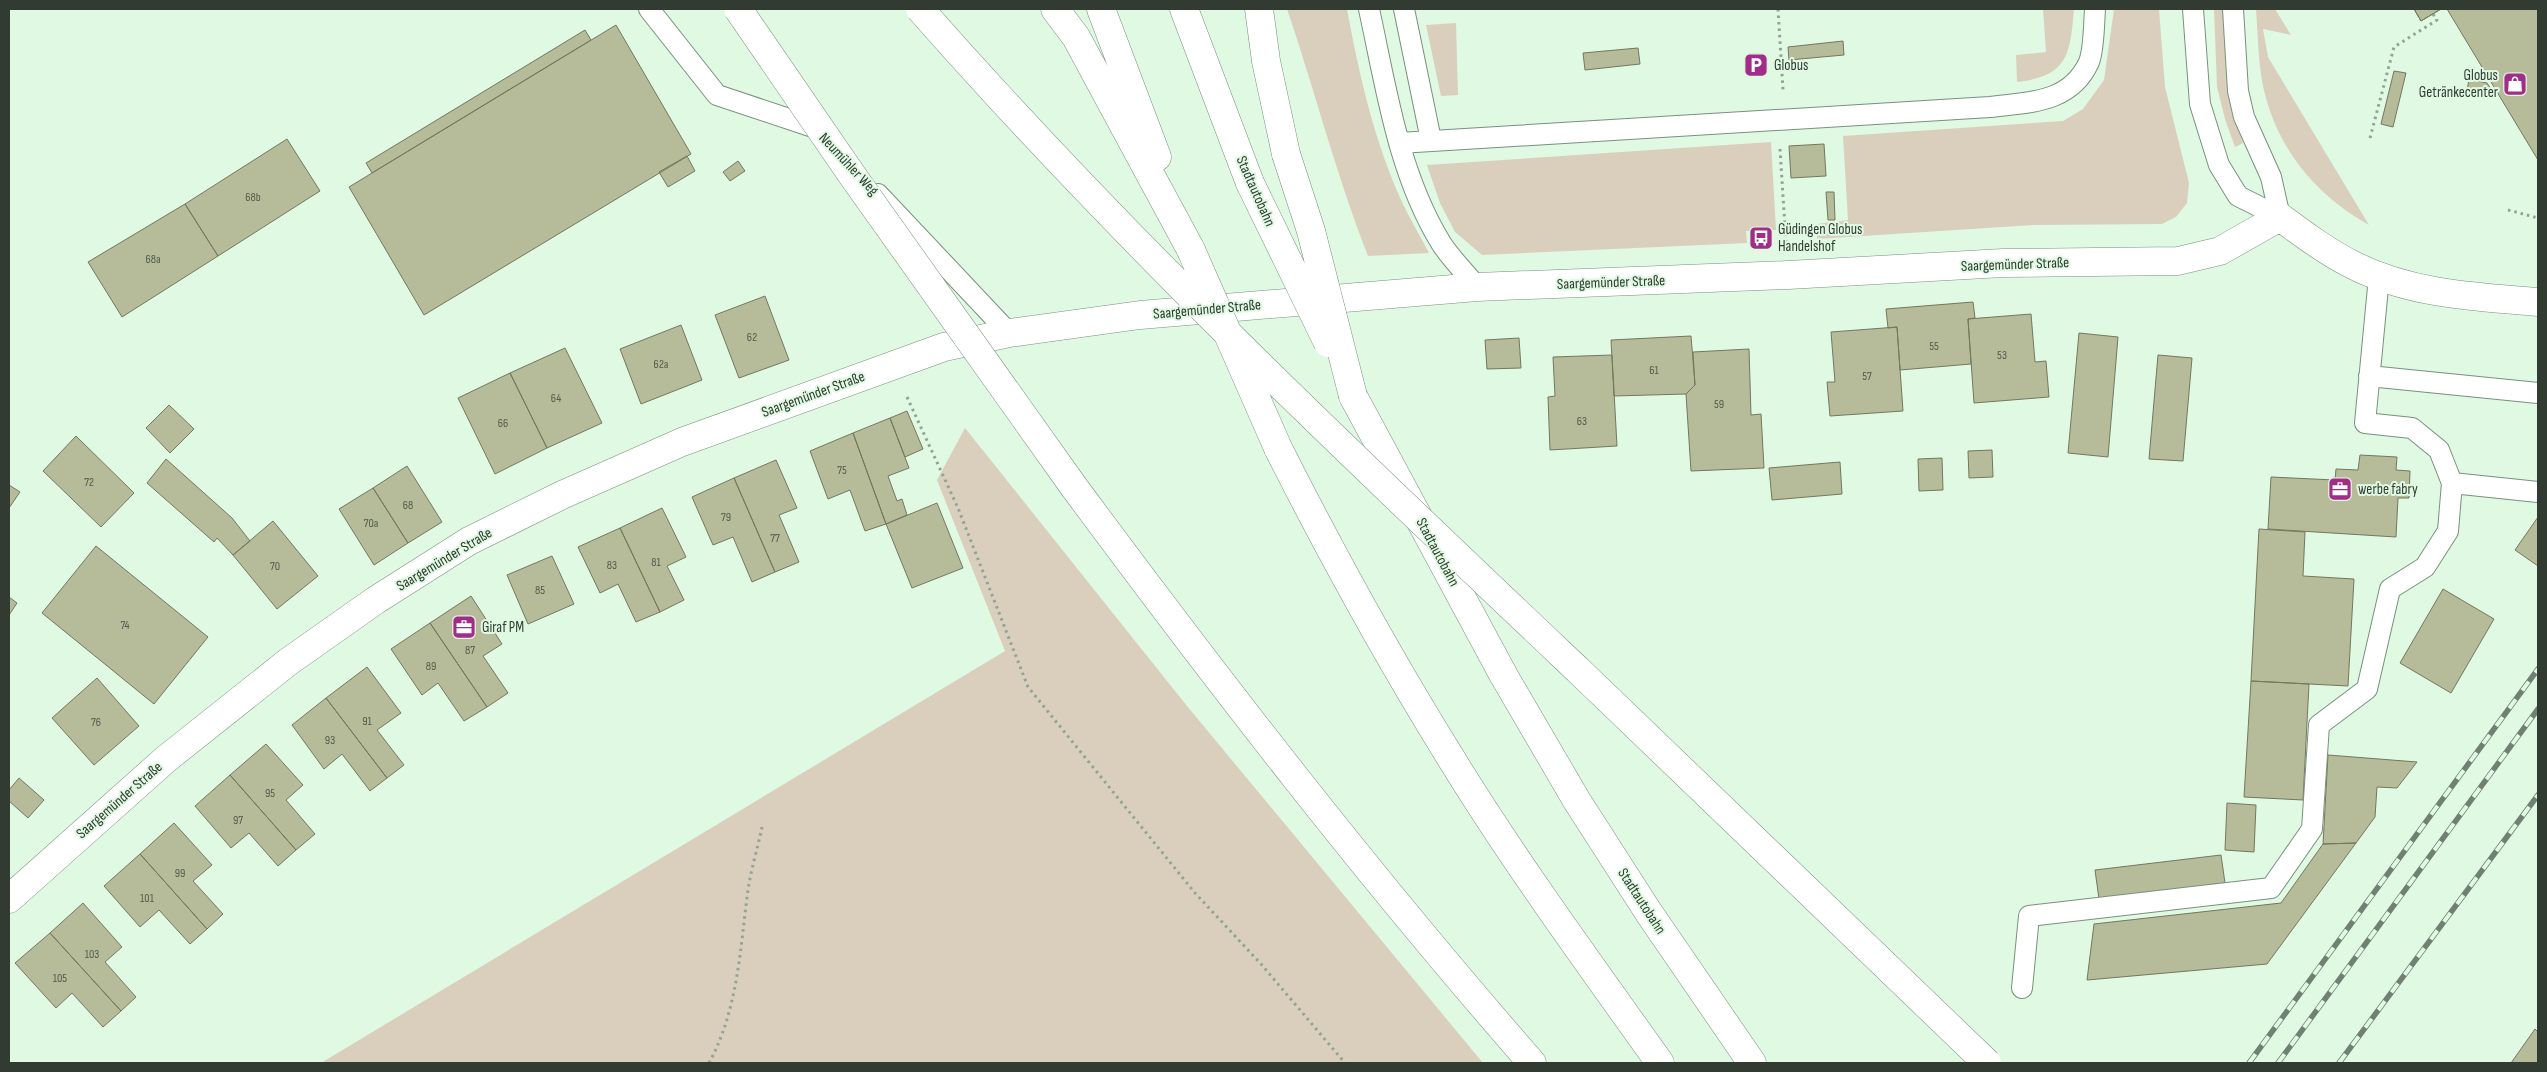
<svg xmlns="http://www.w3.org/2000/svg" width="2547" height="1072" viewBox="0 0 2547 1072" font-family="'Sofia Sans Condensed',sans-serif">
	<rect width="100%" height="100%" fill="#dff9e2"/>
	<path fill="#dacfbd" d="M1287,9H1347C1359,74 1374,141 1402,202C1410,219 1420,236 1429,253L1368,256C1336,175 1315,91 1287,9Z
		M2043,9H2074C2070,55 2068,76 2017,82L2016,55L2046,52Z
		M2114,9H2159L2165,87L2189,183L2187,203L2176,217L2162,224L2033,225L1817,239V224L1848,220L1843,136L2063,121L2083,109L2104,80Z
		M2214,9H2224L2227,86L2233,115L2243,143L2235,147L2225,119L2217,87Z
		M2256,9H2275L2291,35L2263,29L2268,57L2369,225C2315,195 2276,147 2263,86C2258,61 2258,34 2256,9Z
		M1456,23L1458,95L1441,96L1426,25Z
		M1771,142L1776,230L1746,231L1747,243L1482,255L1455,232L1440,203L1427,165Z
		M965,428L1187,706L1483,1063H321L1005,651L937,480Z"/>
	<path fill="#b6bb9a" stroke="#74785c" d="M2414,9H2441L2421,21Z
		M2414,9H2441L2421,21Z
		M2447,9H2538V160Z
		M616,25L691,154L424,315L349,187Z
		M585,30L591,40L372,173L366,163Z
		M1843,41L1844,55L1789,60L1788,47Z
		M1638,48L1640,64L1585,70L1583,53Z
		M2394,71L2406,73L2393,127L2381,124Z
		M2469,79L2487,83L2495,95L2467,91Z
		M287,139L320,191L218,256L185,204Z
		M1824,144L1826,176L1791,178L1789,146Z
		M687,156L695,171L668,187L659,172Z
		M738,161L745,171L730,181L723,172Z
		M1826,192H1834L1835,220H1828Z
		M185,204L218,256L122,317L88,262Z
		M765,296L789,360L739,378L715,315Z
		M1973,302L1975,318L1968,319L1971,364L1900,370L1897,327L1888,328L1886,309Z
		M2031,314L2035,362L2046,361L2049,397L1974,403L1968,319Z
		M681,325L702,380L641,404L620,349Z
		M1897,327L1903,411L1830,416L1827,382H1835L1831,332Z
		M2079,333L2118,337L2108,457L2068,453Z
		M1691,336L1695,385L1686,394L1614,396L1611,340Z
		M1519,338L1521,368L1487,369L1485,340Z
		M565,348L602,423L547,448L510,373Z
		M1749,349L1751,415L1761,414L1764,468L1691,471L1686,394L1695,385L1693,352Z
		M1612,355L1617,446L1550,450L1548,397L1555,396L1553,357Z
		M2158,355L2192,358L2183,461L2149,459Z
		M510,373L547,448L495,474L458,398Z
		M169,405L194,429L170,453L146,428Z
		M907,411L923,449L905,457L890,418Z
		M890,418L909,468L888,476L897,501L902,499L907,515L886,524L853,433Z
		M853,433L886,524L865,531L850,490L828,499L810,451Z
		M76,436L134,493L101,527L43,471Z
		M1992,450L1993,477L1969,478L1968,451Z
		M2360,455L2397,457L2396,470L2410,471L2409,498H2398L2396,537L2268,529L2271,477L2335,480L2336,469L2358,470Z
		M1942,458L1943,490L1919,491L1918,459Z
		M166,459L232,518L250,541L233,555L217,538L214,542L147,483Z
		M776,460L797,508L779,515L799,562L775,572L734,478Z
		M1840,462L1842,494L1772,500L1769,468Z
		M407,466L442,522L408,543L373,488Z
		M734,478L775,572L752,582L733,537L713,545L692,497Z
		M9,485L20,492L9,508Z
		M373,488L408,543L374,565L339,509Z
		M937,503L963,568L912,588L886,524Z
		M662,508L686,557L667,566L684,600L660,612L620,528Z
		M2538,517V566L2515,550Z
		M273,521L318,576L277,609L233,555Z
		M620,528L660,612L636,622L618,584L600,593L578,547Z
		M2259,529L2305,532L2303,576L2354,579L2348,686L2251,681Z
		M96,546L208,637L154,704L42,613Z
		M552,556L574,604L528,624L507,575Z
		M2443,589L2494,619L2451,693L2400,663Z
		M471,596L502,644L483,656L508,693L487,707L430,623Z
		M9,597L17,603L9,615Z
		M430,623L487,707L464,721L438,683L422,695L391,649Z
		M367,667L401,713L377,730L404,765L387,778L326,698Z
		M97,678L139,726L94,765L52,718Z
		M2251,681L2309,684L2303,800L2244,797Z
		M326,698L387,778L370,791L342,754L324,769L292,725Z
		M266,744L303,785L286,800L315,834L296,850L230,775Z
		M2328,755L2417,762L2397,788L2377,787L2375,817L2356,843L2323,844Z
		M230,775L296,850L278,866L249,833L231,848L195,806Z
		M19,778L44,800L28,818L9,801V790Z
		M2227,803L2256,805L2254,852L2225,850Z
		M174,823L212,865L193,881L223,914L207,929L140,854Z
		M2356,843L2267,964L2087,980L2094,924L2281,903L2323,844Z
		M140,854L207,929L190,944L159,910L140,927L104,886Z
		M2221,855L2225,883L2099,899L2095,870Z
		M83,903L122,947L105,962L136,997L121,1011L50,933Z
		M50,933L121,1011L103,1027L72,993L56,1008L15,963Z
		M2535,1029L2538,1032V1063H2511Z"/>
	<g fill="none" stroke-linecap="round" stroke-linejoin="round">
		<g stroke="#79917c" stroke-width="22">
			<path id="service" d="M649,9L717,95L816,128L822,135
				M1369,9C1386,87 1398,173 1441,243C1451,259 1466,273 1477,287
				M1404,9L1431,140
				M2193,9L2200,104L2219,165L2238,196L2280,217
				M2233,9L2238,91L2244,117L2271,177L2280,217
				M1399,143L1990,107C2028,102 2070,104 2089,62C2094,50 2094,23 2095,9
				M878,194L1009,333
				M2369,376L2538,393
				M2452,483L2538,492
				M2022,988L2029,916L2271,888L2312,829L2319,725L2367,689L2390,589L2425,567L2448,531L2452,483L2439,450L2412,428L2365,423L2379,277"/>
		</g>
		<g stroke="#79917c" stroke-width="29">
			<path id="minor" d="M9,899L166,759L288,662L376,600L469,541L562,495L682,442L944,347L1009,333L1140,315L1477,287L1788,275L2003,263L2178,261L2220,251L2280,217C2303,234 2327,252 2353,265C2410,294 2475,297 2538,302"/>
		</g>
		<g stroke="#79917c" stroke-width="29">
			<path id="motorway" d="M1055,9L1076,37L1191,250
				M1101,9L1157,157
				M1184,9L1250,183
				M1259,9L1266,61L1286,154
				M1353,396L1504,676L1577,801L1649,913L1752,1063
				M1278,448C1331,553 1387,655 1449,755C1514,861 1588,962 1660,1063
				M1074,487C1220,684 1370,878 1532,1063"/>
		</g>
		<path stroke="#91a393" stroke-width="3" stroke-dasharray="2.5 4" stroke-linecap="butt" d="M1778,9L1783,90
			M2370,138L2394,47L2437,20L2433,14
			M1780,149L1786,243
			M2508,210L2538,218
			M907,397L958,508L1028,687L1195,893L1261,964L1345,1063
			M709,1063C738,1010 740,949 748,890C751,869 758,847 762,827"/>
		<use href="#service" stroke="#fff" stroke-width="20"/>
		<use href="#minor" stroke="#fff" stroke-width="28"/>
		<use href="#motorway" stroke="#fff" stroke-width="28"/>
		<g stroke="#708072" stroke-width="5.5">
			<path id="rail" d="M2249,1063L2538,669
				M2278,1063L2538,709
				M2339,1063L2538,795"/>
		</g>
		<use href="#rail" stroke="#dff9e2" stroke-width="4" stroke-dasharray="11" stroke-linecap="butt"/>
		<g stroke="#79917c" stroke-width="29" stroke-linecap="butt">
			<path id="motorway-bridge" d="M738,9L852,175L1074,487
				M920,9C1126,243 1353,457 1579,671C1716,801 1851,933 1987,1063
				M1286,154L1311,231L1353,396
				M1250,183L1328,343
				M1191,250L1278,448"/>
		</g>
		<use href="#motorway-bridge" stroke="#fff" stroke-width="28"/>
	</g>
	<defs>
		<g id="parking-square" transform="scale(1.25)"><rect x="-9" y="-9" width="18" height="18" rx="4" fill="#a12d87" stroke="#dff9e2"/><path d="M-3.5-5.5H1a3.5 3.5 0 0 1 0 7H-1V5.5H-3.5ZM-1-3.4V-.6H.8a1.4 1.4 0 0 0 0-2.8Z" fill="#fff"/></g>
		<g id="shop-square" transform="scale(1.25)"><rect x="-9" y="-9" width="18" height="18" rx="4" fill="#a12d87" stroke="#dff9e2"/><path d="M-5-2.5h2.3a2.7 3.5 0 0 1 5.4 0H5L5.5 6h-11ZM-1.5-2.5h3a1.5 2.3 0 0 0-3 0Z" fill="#fff"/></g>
		<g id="bus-square" transform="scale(1.25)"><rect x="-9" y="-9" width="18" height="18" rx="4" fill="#a12d87" stroke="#dff9e2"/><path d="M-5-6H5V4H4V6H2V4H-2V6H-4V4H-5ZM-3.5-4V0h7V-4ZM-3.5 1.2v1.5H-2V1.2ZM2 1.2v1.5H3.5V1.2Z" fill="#fff"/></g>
		<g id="office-square" transform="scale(1.25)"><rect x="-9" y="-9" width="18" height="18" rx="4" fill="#a12d87" stroke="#dff9e2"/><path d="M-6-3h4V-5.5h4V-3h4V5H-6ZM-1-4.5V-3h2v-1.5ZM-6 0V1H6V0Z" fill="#fff"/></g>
	</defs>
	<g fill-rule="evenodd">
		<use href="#parking-square" x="1756" y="65"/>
		<use href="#shop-square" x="2515" y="84"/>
		<use href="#bus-square" x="1761" y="238"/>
		<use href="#office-square" x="2340" y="489"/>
		<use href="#office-square" x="464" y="627"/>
	</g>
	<g text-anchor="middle" stroke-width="4" stroke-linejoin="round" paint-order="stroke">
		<g font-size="12" fill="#525b4c">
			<text x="253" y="201">68b</text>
			<text x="153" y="263">68a</text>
			<text x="752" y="341">62</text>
			<text x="1934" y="350">55</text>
			<text x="2002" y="359">53</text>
			<text x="661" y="368">62a</text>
			<text x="1654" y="374">61</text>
			<text x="1867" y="380">57</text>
			<text x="556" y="402">64</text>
			<text x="1719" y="408">59</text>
			<text x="1582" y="425">63</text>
			<text x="503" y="427">66</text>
			<text x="842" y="474">75</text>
			<text x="89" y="486">72</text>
			<text x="408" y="509">68</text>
			<text x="726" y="521">79</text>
			<text x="371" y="527">70a</text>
			<text x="775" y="542">77</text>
			<text x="656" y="566">81</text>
			<text x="612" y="569">83</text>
			<text x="275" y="570">70</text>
			<text x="540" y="594">85</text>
			<text x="125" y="629">74</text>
			<text x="470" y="654">87</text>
			<text x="431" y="670">89</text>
			<text x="367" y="725">91</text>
			<text x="96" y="726">76</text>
			<text x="330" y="744">93</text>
			<text x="270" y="797">95</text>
			<text x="238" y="824">97</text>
			<text x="180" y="877">99</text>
			<text x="147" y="902">101</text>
			<text x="92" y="958">103</text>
			<text x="60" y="982">105</text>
		</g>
		<g font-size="15" fill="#313b32" stroke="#dff9e2" text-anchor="start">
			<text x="1774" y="70">Globus</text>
			<text x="2498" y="80" text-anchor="end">Globus<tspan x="2498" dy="17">Getränkecenter</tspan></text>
			<text x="1778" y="234">Güdingen Globus<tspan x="1778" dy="17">Handelshof</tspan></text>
			<text x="2358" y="494">werbe fabry</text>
			<text x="482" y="632">Giraf PM</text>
		</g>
		<g font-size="15" fill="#313b32" stroke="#dff9e2">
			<text transform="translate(849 164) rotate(47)" y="5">Neumühler Weg</text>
			<text transform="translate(1256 191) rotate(66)" y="5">Stadtautobahn</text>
			<text transform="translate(2015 264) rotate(-2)" y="5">Saargemünder Straße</text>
			<text transform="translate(1611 282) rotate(-2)" y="5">Saargemünder Straße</text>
			<text transform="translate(1207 309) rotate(-5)" y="5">Saargemünder Straße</text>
			<text transform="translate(813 394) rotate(-20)" y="5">Saargemünder Straße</text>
			<text transform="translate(1438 552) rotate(62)" y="5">Stadtautobahn</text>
			<text transform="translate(444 559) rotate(-31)" y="5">Saargemünder Straße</text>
			<text transform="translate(119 800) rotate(-41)" y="5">Saargemünder Straße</text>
			<text transform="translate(1642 901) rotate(57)" y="5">Stadtautobahn</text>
		</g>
	</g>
	<rect width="2547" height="1072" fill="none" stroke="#313b32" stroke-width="20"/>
</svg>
